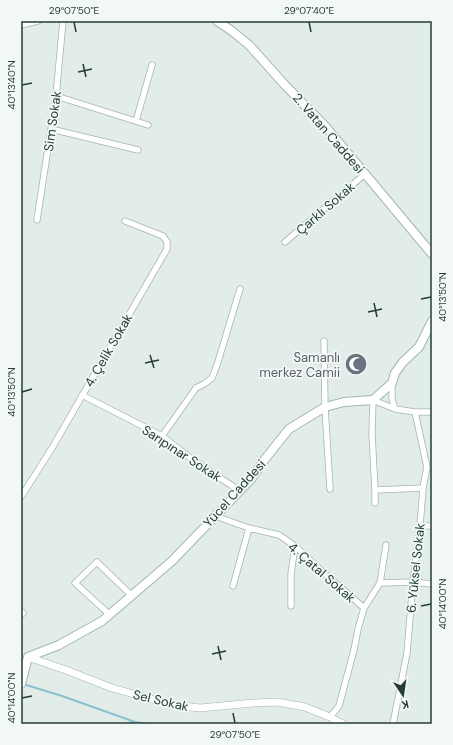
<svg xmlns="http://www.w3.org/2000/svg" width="453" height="745" viewBox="0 0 453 745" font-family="'DM Sans',sans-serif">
	<rect width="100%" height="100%" fill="#e2ece8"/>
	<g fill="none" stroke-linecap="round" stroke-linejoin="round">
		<path stroke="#8cc1cf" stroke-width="2" d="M23,684L62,696L135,722L149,724
			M127,724L134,722"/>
		<g stroke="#a5b4af" stroke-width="7">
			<path id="minor" d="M21,25L38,21
				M56,96L148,125
				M136,121L152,65
				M51,129L138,150
				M37,220L56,96L63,21
				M285,242L365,174
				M324,341L325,407L330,489
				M392,383V399L395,409
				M82,395L162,436L193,460L240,491
				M162,436L196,388L204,384L212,378L217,365L240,289
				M375,490L423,488
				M21,497L52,448L167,249V242L163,236L125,221
				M375,503V490L372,434L373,400L395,409L415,412H432
				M216,516L229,521L249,528L279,535L295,546L324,573L364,608L358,629L354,650L339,706L330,717
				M420,526H432
				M380,583L413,582L432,584
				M233,586L249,528
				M291,606V574L295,546
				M364,608L380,583L386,545
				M21,615L23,613
				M110,615L75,583L97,562L132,596
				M393,724L407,653L413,582L420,526L423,488L427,467L415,412"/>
		</g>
		<g stroke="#a5b4af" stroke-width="8">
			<path id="tertiary" d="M28,657L66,670L112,688L173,705L200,708L253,703L277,702L305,707L330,717L343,724"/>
		</g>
		<g stroke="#a1b7b1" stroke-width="10">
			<path id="secondary" d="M217,21L232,31L249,45L284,84L325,126L432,254
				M21,684L28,657L59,645L102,621L172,561L252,478L265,459L289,429L325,407L344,402L373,400L392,383L395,373L403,362L419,347L432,321"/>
		</g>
		<use href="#minor" stroke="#fff" stroke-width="5.5"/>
		<use href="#tertiary" stroke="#fff" stroke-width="7"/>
		<use href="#secondary" stroke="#fff" stroke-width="8"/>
	</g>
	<path fill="none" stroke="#233c37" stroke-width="1.5" d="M74,22L76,32M309,22L311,32M83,64L86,77M78,72L92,69M22,85L32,83M421,299L431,297M374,303L377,317M368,312L382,309M150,355L154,368M145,363L159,360M22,392L32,389M421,606L431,604M218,646L221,660M212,654L226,651M22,698L32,696M233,713L235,723"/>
	<defs>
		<g id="mosque-disc" transform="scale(1.15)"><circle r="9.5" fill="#6b7280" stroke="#f2f8f6"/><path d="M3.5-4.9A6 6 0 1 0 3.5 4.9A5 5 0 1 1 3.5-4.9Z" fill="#fff"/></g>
	</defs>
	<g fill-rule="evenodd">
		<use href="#mosque-disc" x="356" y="364"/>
	</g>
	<g text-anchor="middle" stroke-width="3.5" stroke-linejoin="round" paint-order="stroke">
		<g font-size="13" fill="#233c37" stroke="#f2f8f6">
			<text transform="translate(52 121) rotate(-82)" y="5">Sim Sokak</text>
			<text transform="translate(329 133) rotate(49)" y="5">2. Vatan Caddesi</text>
			<text transform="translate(325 208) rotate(-41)" y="5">Çarklı Sokak</text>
			<text transform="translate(108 350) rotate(-60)" y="5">4. Çelik Sokak</text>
			<text transform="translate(182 453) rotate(33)" y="5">Sarıpınar Sokak</text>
			<text transform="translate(234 493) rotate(-48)" y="5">Yücel Caddesi</text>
			<text transform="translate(415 568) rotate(-84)" y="5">6. Yüksel Sokak</text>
			<text transform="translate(322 572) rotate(41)" y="5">4. Çatal Sokak</text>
			<text transform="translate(161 700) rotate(13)" y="5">Sel Sokak</text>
		</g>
		<g font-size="13" fill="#5b616d" stroke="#f2f8f6" text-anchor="end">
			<text x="340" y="362">Samanlı<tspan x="340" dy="15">merkez Camii</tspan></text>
		</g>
	</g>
	<rect width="453" height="745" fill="none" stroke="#f2f8f6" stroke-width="44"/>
	<g transform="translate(403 695) rotate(167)" stroke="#f2f8f6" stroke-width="3" paint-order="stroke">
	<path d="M0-3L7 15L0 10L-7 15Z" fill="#233c37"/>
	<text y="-6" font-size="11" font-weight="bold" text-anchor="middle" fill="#233c37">K</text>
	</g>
	<rect x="22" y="22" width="409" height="701" fill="none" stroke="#233c37" stroke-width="1.5"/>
	<g font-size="10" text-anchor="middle" fill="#233c37">
		<text x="74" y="14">29°07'50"E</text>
		<text x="309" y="14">29°07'40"E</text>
		<text transform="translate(11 85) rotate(-90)" y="4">40°13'40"N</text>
		<text transform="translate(442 297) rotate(-90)" y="4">40°13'50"N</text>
		<text transform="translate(11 392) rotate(-90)" y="4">40°13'50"N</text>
		<text transform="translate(442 604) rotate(-90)" y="4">40°14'00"N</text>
		<text transform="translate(11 698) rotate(-90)" y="4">40°14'00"N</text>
		<text x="235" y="738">29°07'50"E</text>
	</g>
</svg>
